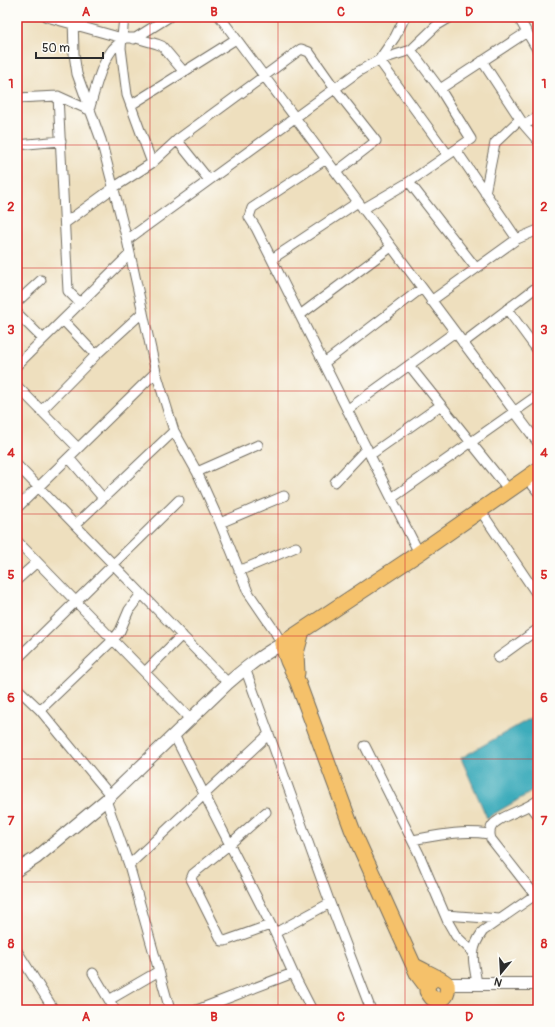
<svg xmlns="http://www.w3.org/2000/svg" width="555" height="1027" viewBox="0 0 555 1027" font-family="Pangolin,sans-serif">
	<rect width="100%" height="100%" fill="#fdfcf7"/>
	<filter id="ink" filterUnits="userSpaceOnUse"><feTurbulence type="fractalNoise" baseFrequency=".025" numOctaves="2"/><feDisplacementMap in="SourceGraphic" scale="8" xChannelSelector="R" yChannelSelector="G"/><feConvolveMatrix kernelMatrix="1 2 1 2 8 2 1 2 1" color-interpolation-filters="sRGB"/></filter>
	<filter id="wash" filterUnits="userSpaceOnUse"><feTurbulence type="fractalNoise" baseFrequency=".012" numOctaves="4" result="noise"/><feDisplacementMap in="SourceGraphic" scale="16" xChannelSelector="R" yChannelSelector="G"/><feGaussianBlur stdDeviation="0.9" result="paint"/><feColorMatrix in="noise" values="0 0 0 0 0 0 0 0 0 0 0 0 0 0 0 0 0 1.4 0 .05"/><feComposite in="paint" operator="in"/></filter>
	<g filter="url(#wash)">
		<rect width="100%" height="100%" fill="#eedfbe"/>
		<path fill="#3dacbb" stroke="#346c73" d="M538,714V788L487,818L461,758Z"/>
	</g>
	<g filter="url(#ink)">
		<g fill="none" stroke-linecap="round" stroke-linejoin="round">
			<g stroke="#6f6a5e" stroke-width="11">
				<path id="minor" d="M47,17L122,38H136L157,44L162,46L184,72
					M73,17L74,54L77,74L101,140L127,240L156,372L174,431L197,472L220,523L248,592L274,630L282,644
					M124,17L121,48L127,95L152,163
					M220,17L538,443
					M405,17L395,37L379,60L448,155
					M518,17L538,51
					M134,39L169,17
					M411,50L440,89
					M482,61L524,125L538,141
					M58,96L68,291L80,303
					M17,98L58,96L89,110C95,91 100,66 112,50C114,47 118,44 122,41
					M131,105L236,39
					M524,125L538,117
					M177,140L209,180
					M17,145L61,141
					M456,150L517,239
					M326,159L252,208L249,217L256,228L419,553
					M409,182L476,268
					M485,193L495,143L520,119
					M363,209L409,182L471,139L440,89L527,32
					M65,223L113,188L152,163L177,140L301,49L309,52L335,89L376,141L336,172
					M127,240L359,71L379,60L411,50L436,26L451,17
					M272,259L358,202
					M431,301L517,239L538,230
					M17,302L41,280
					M507,309L538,351
					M17,313L43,339
					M300,315L391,247
					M63,320L96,355
					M463,343L538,286
					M324,363L422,288
					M17,365L130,254
					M409,365L509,490
					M17,386L78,448
					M347,410L455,332
					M41,411L96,355L143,312
					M370,455L441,405
					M69,458L103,498
					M17,465L228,683
					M197,472L258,445
					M527,478L538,492
					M335,482L367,448
					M392,498L538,395
					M17,508L156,372
					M480,510L538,596
					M220,523L284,496
					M75,525L174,431
					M17,541L190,719
					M239,571L296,547
					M17,580L37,562
					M498,658L538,629
					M17,659L179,500
					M245,668L330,903L371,1010
					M145,672L182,635
					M17,688L40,710L110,795
					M40,710L113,640L120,631L129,610L141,594
					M174,735L275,933L293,973L312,1010
					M365,746L419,854L448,922L456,936L473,952
					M106,800L129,865L170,1010
					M538,800C525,810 508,813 496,822C490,826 489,833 491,839L538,899
					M530,805L538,815
					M266,812L230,844L193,874L191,879L222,941H225L270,925
					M412,840C440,835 461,830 489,834
					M129,865L269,734
					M445,915L500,919
					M275,933L330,903
					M17,951L54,1010
					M93,973L115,1010
					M477,984C474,961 468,952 483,931L538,893
					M109,1000L159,971
					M197,1010L293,973"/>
			</g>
			<g stroke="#6f6a5e" stroke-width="14">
				<path id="tertiary" d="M17,870L36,858L106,800L228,683C245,668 261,655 282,644
					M447,984H538"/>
			</g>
			<g stroke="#6f6a5e" stroke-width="17">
				<path id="primary" d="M297,673L296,653L302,631
					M415,966C423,971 443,979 447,984C448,992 447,998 439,1000L432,998L427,991C427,984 430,980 437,978
					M427,987L418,975L352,829L297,680L288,661L282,644L419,553L538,470"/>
			</g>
			<use href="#minor" stroke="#fff" stroke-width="9"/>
			<use href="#tertiary" stroke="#fff" stroke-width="12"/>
			<use href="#primary" stroke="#f5c16b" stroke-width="15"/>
		</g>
	</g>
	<path fill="none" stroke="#d62828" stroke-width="1" stroke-opacity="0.55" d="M150,17V1010M278,17V1010M405,17V1010M17,145H538M17,268H538M17,391H538M17,514H538M17,636H538M17,759H538M17,882H538"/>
	<rect width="555" height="1027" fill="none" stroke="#fdfcf7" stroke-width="44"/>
	<g transform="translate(501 973) rotate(198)" stroke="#fdfcf7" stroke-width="3" paint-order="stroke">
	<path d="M0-3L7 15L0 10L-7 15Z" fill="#2b2b2b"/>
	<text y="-6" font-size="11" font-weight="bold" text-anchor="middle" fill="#2b2b2b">N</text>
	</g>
	<path d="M36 52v6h67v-6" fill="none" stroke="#2b2b2b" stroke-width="2"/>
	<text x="42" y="52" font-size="12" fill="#2b2b2b" stroke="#fdfcf7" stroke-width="3" paint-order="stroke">50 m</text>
	<rect x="22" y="22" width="511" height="983" fill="none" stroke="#d62828" stroke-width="1.5"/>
	<g font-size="13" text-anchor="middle" font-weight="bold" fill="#d62828">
		<text x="86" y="16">A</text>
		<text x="214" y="16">B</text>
		<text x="341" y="16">C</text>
		<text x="469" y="16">D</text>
		<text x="11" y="88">1</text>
		<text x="544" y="88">1</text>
		<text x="11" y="211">2</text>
		<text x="544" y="211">2</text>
		<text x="11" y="334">3</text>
		<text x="544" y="334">3</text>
		<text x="11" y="457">4</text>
		<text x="544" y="457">4</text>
		<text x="11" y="579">5</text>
		<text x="544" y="579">5</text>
		<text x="11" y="702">6</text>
		<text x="544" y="702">6</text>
		<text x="11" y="825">7</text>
		<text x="544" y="825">7</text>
		<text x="11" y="948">8</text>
		<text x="544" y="948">8</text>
		<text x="86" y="1021">A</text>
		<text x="214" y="1021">B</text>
		<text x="341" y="1021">C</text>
		<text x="469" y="1021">D</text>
	</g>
</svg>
